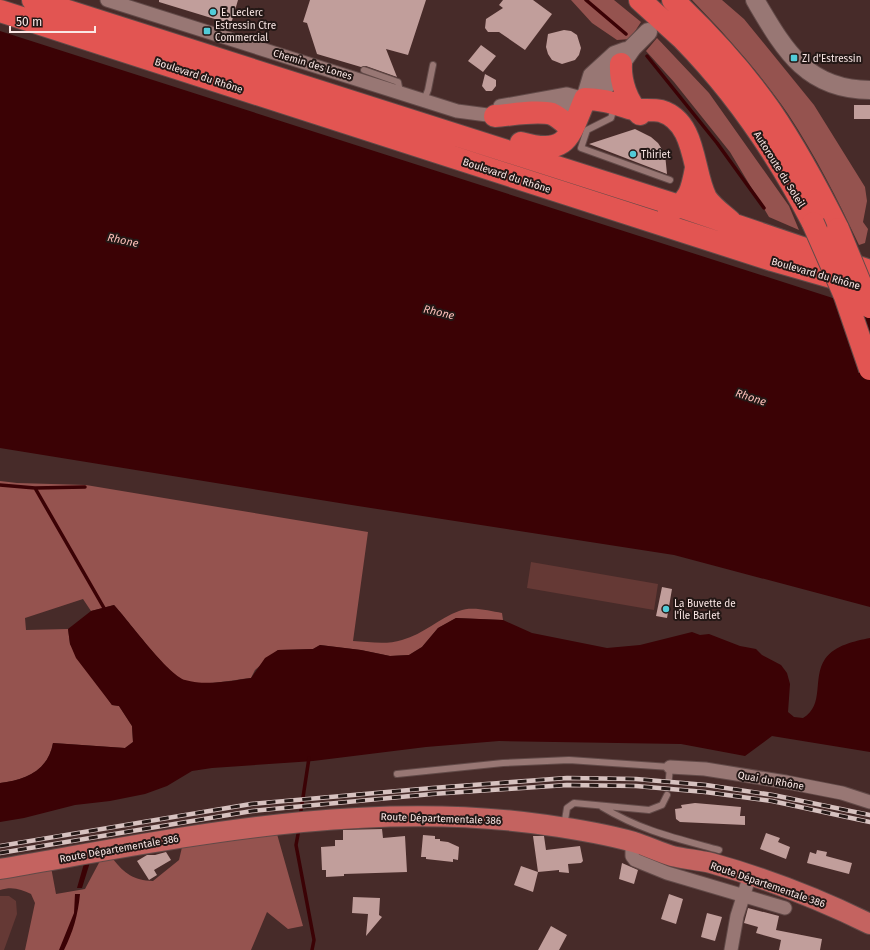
<svg xmlns="http://www.w3.org/2000/svg" width="870" height="950" viewBox="0 0 870 950" font-family="'Fira Sans',sans-serif">
	<rect width="100%" height="100%" fill="#472b29"/>
	<path fill="#653935" d="M531,562L658,584L654,610L527,588Z
		M0,896H9L16,901L17,914L4,950H0Z"/>
	<path fill="#95534f" d="M571,0H614L641,22L630,39L617,40L592,23Z
		M692,0H722L744,19L814,105L865,187L867,201L863,222L868,229L865,243L859,245C838,200 815,155 788,114C760,73 726,35 692,0Z
		M657,38L709,93L789,206L799,230L769,217L730,152L674,82L646,51Z
		M0,481L17,483L86,485L368,532L353,641C369,642 387,645 402,640C424,634 439,618 459,611C472,606 489,611 502,613L503,620L456,618L438,628L422,647L409,655L390,656L361,650L320,645L313,649L278,650L255,670L251,678C232,680 202,687 183,680C167,674 128,620 114,605L91,611L83,599L25,618L26,630L68,629L70,644L112,705L119,706L132,726L133,742L125,748L53,743C48,771 25,780 0,783Z
		M277,834L303,926L288,929L267,912L251,950H25L35,903L31,894C21,889 12,886 0,890V878L51,867L56,894L85,889L101,859H113C125,874 133,880 153,881L179,860L183,843Z"/>
	<path fill="#3b0205" d="M0,31L870,310V607L674,555L358,506L0,448Z
		M114,605C128,620 168,675 185,680C206,686 230,681 251,678L265,658L278,650L313,649L320,645L361,650L390,656L409,655L422,647L438,628L456,618L503,620L532,633L607,648L640,645L692,632L700,635L709,634L740,646L756,649L762,655L781,665L787,673L790,684L788,712L794,717L803,718C825,705 812,678 825,659C835,645 855,641 870,638V752L772,736L745,756L681,744L499,741L426,747L313,761L212,768L192,771L167,786L145,794L110,801L75,805L24,818L0,822V783C25,780 48,771 53,743L125,748L133,742L132,726L119,706L112,705L76,658L70,644L68,629L91,611Z
		M91,859L82,888H77L85,860Z
		M75,894H80C78,915 73,932 64,950H59L74,913Z"/>
	<g fill="none" stroke-linecap="round" stroke-linejoin="round">
		<path stroke="#3b0205" stroke-width="3.5" d="M586,0L626,34
			M647,56L717,143L764,208
			M0,485L35,488L85,487
			M35,488L104,608
			M300,817L309,758
			M299,829L296,845L314,940L312,950"/>
	</g>
	<path fill="#c19e9b" d="M159,0H238L231,24L159,2Z
		M310,0H426L408,55L386,49L397,77L366,66L361,67L317,54L307,23L303,22Z
		M503,0H533L552,14L525,50L499,32H488L485,28L486,19L503,8L499,5Z
		M564,30L571,31L577,35L581,48L579,55L575,60L562,64L552,60L548,54L546,47L548,34Z
		M481,45L496,56L483,72L468,61Z
		M485,74L496,80V86L492,91H486L482,86Z
		M854,105H870V119H854Z
		M635,129L651,137L658,143L665,154L667,174L589,144Z
		M662,587L672,589L667,618L656,616Z
		M695,803L741,807L740,816H745V825L680,822L676,819L675,809L682,808L681,805Z
		M382,829L383,838L405,836L407,872L344,874V876L326,877V870H322L321,847L335,846V840H343V830Z
		M766,833L780,838L778,842L790,847L786,859L760,849Z
		M423,835L435,836V839H440V841L448,842L459,847L458,860L453,859V862L426,859V857H421Z
		M533,836H544L546,850L580,846L583,861L581,863L568,864L569,873L559,872V870L538,872L533,892L514,885L521,866L538,872Z
		M817,850L827,852L826,856L852,863L849,874L807,863L810,852L816,854Z
		M166,852L171,860L154,870L157,875L149,880L137,861L147,855H155Z
		M622,863L638,870L634,884L619,879Z
		M669,894L683,899L676,924L661,919Z
		M353,897L380,898L379,915L382,917L366,936L368,914L352,913Z
		M748,908L779,916L776,930L822,939L820,950H779L781,940L756,933L758,927L744,923Z
		M707,913L722,917L715,941L701,937Z
		M551,926L567,935L559,950H538Z"/>
	<g fill="none" stroke-linecap="round" stroke-linejoin="round">
		<g stroke="#624a48" stroke-width="8">
			<path id="lane" d="M364,70L398,82L400,92
				M424,100L428,90L433,65
				M614,108L611,118L587,130L581,148L670,180
				M397,774L503,763L569,760L670,767L669,778
				M602,807C642,831 675,838 719,850
				M564,826L567,808L574,803L649,810L662,805L667,795"/>
		</g>
		<g stroke="#624a48" stroke-width="15">
			<path id="street" d="M107,0L457,111L495,116L502,114
				M500,106L567,94L585,99
				M544,106H565L585,99
				M670,767L705,769L786,782L842,793L870,802
				M632,842V856L635,860L667,873L785,908
				M731,950L737,916L750,875"/>
		</g>
		<g stroke="#624a48" stroke-width="20">
			<path id="secondary" d="M755,0C784,49 806,90 870,90
				M585,99L606,85L632,48L648,32
				M585,99L592,76L615,55L626,51"/>
		</g>
		<g stroke="#624a48" stroke-width="22">
			<path id="primary" d="M0,869C180,838 363,798 546,825C575,829 605,834 634,842C647,846 659,852 672,856C685,859 698,860 711,863C765,878 819,899 870,924"/>
		</g>
		<g stroke="#624a48" stroke-width="24">
			<path id="highway" d="M33,0L679,206L870,271
				M640,0C654,13 669,26 683,39C735,92 779,157 813,223
				M673,0C708,33 742,70 770,110C796,148 818,189 838,229
				M0,11L772,260L852,283
				M621,64C620,81 627,103 640,114
				M495,116C511,115 537,110 552,114C559,117 566,124 572,129
				M521,143C568,156 569,137 585,99C603,99 616,104 633,109C642,111 652,109 661,111C697,122 692,172 706,198C712,207 722,214 730,221
				M669,212C690,201 692,190 696,168"/>
		</g>
		<use href="#lane" stroke="#987774" stroke-width="6"/>
		<use href="#street" stroke="#987774" stroke-width="13"/>
		<use href="#secondary" stroke="#987774" stroke-width="18"/>
		<use href="#primary" stroke="#c46360" stroke-width="20"/>
		<use href="#highway" stroke="#e25552" stroke-width="22"/>
		<g stroke="#d7c2c0" stroke-width="4.5">
			<path id="rail" d="M0,846L251,804L432,788L567,778L636,779L706,785L773,795L870,815
				M0,853L252,811L432,794L567,785L636,786L705,792L772,801L870,822"/>
		</g>
		<use href="#rail" stroke="#241816" stroke-width="3" stroke-dasharray="9" stroke-linecap="butt"/>
		<g stroke="#624a48" stroke-width="24" stroke-linecap="butt">
			<path id="highway-bridge" d="M813,223L845,296L870,369
				M838,229L870,307"/>
		</g>
		<use href="#highway-bridge" stroke="#e25552" stroke-width="22"/>
	</g>
	<g fill="#52cbd8" stroke="#241816" stroke-width="1.5">
		<circle cx="213" cy="12" r="4"/>
		<rect x="203" y="27" width="8" height="8" rx="2"/>
		<rect x="790" y="54" width="8" height="8" rx="2"/>
		<circle cx="633" cy="154" r="4"/>
		<circle cx="666" cy="609" r="4"/>
	</g>
	<g text-anchor="middle" stroke-width="4" stroke-linejoin="round" paint-order="stroke">
		<g font-size="10" fill="#fae7e5" stroke="#241816" text-anchor="start">
			<text x="221" y="16">E. Leclerc</text>
			<text x="215" y="29">Estressin Ctre<tspan x="215" dy="12">Commercial</tspan></text>
			<text x="802" y="62">ZI d'Estressin</text>
			<text x="641" y="158">Thiriet</text>
			<text x="674" y="607">La Buvette de<tspan x="674" dy="12">l'Île Barlet</tspan></text>
		</g>
		<g font-size="10" fill="#fae7e5" stroke="#241816">
			<text transform="translate(313 64) rotate(17)" y="4">Chemin des Lones</text>
			<text transform="translate(199 75) rotate(18)" y="4">Boulevard du Rhône</text>
			<text transform="translate(780 169) rotate(58)" y="4">Autoroute du Soleil</text>
			<text transform="translate(507 175) rotate(18)" y="4">Boulevard du Rhône</text>
			<text transform="translate(816 273) rotate(16)" y="4">Boulevard du Rhône</text>
			<text transform="translate(771 780) rotate(10)" y="4">Quai du Rhône</text>
			<text transform="translate(441 818) rotate(2)" y="4">Route Départementale 386</text>
			<text transform="translate(119 848) rotate(-10)" y="4">Route Départementale 386</text>
			<text transform="translate(768 884) rotate(19)" y="4">Route Départementale 386</text>
		</g>
		<g font-size="11" font-style="italic" fill="#fcbfb9" stroke="#241816">
			<text transform="translate(123 240) rotate(12)" y="4">Rhone</text>
			<text transform="translate(439 312) rotate(13)" y="4">Rhone</text>
			<text transform="translate(751 397) rotate(18)" y="4">Rhone</text>
		</g>
	</g>
	<path d="M10 26v6h85v-6" fill="none" stroke="#fae7e5" stroke-width="2"/>
	<text x="16" y="26" font-size="12" fill="#fae7e5" stroke="#241816" stroke-width="3" paint-order="stroke">50 m</text>
</svg>
